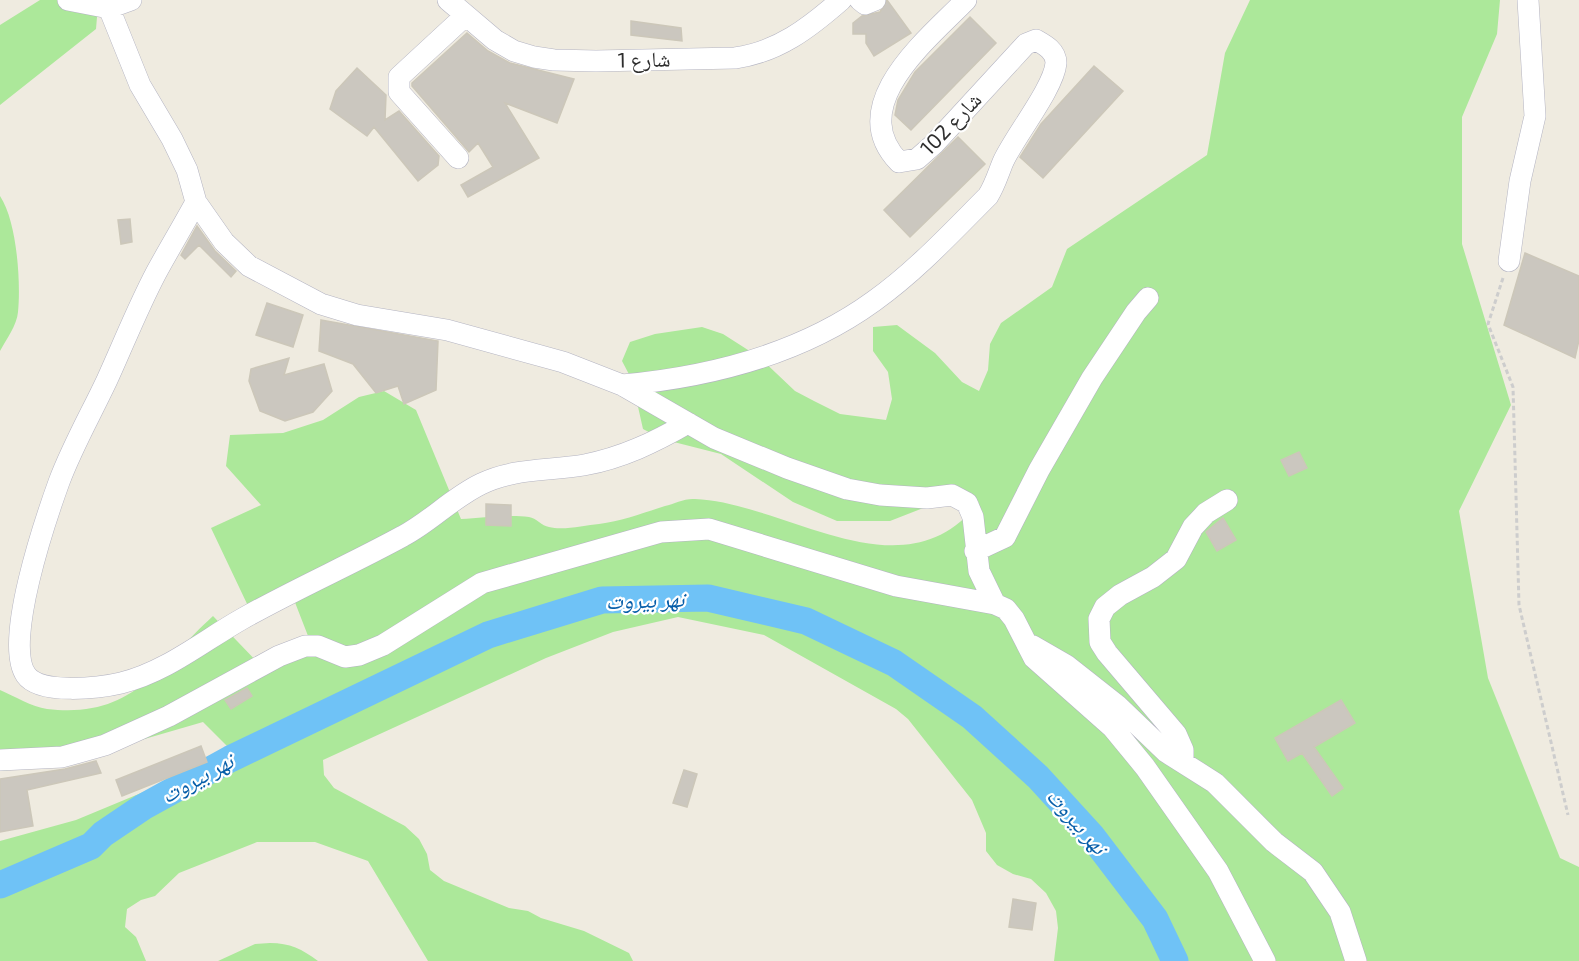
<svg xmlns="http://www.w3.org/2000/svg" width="1579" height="961" viewBox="0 0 1579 961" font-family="'Exo 2','Noto Naskh Arabic',sans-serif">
	<rect width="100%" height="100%" fill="#efebe0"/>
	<path fill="#ace89a" d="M40,0H80L98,5L96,29L0,105V25Z
		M1250,0H1500L1497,34L1462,117V244L1511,405L1459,511L1488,678L1560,858L1579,867V961H1054L1058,928L1056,911L1046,893L1031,879L1013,874L997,865L986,851V833L972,800L908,719L896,709L764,635L678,617L613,632L546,658L323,760L324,775L334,788L405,826L419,839L427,854L430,870L444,881L509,908L528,911L541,918L584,931L629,953L633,961H428L368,861L315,842H257L179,873L155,896L141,900L127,909L125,927L136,937L146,961H0V841L76,820L235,754L203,722L55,765L0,771V690C14,696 32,707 47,709C134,719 157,667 213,616L264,669L310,641L289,587L249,608L211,528L261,505L226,466L230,435L283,433L323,420L359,397L384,391L416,410L461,519C482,518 508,514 529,517C536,518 542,526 549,527C563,531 585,525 599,524C622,521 643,513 665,506C674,504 685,498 695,499C788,503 904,599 979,502L954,496L890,521H837L793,502L721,454L662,439L643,429L632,380L622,361L630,342L655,334L702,327L723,334L759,357L795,391L814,401L840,414L886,420L892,399L888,372L873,351V327L897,325L935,353L962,382L979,391L988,370L990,344L1001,323L1052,287L1067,249L1207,155L1225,53Z
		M0,196C17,221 21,283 18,312C17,325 6,340 0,351Z
		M270,943C290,943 302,949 318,961H218L255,944Z"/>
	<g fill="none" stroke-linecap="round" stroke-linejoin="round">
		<path stroke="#6fc2f6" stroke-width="27" d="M0,885L91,846L103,834L143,807L230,759L488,635L602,600L708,598L806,621L894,663L972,717L1038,777L1091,835L1155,919L1175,961"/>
	</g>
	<path fill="#cbc7bf" stroke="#ccc7b9" stroke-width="1.5" d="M887,0L911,33L874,56L866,43V34H853V23L862,16L880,12Z
		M970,17L996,43L911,130L895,115L898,100L915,72Z
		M631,21L681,28L682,41L631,35Z
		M467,33L488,51L510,63L574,79L557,123L505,103L539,158L468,197L461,185L493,167L478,143L469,152L412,86V83Z
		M1094,66L1123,91L1043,178L1020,157L1041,124Z
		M357,68L386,95L385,120L399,111L439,156L438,165L418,181L374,127L367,136L330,109L336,91Z
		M958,137L985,164L910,237L884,210Z
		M130,219L132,242L121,244L118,220Z
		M197,226L215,251L236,271L231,277L199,245L185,259L181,255Z
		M1525,253L1579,276V340L1575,358L1504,325Z
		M267,303L303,315L293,347L256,335Z
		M321,320L438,341L436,390L404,404L398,386L376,393L353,364L319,351Z
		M289,358L284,375L324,364L332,391L313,412L285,421L260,411L249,381L251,369Z
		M1299,452L1307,468L1289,476L1281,460Z
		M486,504L511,505V526L486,525Z
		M1223,518L1236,540L1217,551L1206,532Z
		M247,688L252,696L231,709L225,700Z
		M1341,700L1355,723L1314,747L1343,788L1332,796L1302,753L1288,761L1275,738Z
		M201,746L207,762L122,796L116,780Z
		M96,761L101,773L27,790L33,826L0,832V779L65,769Z
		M684,770L697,774L687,807L673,803Z
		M1013,899L1036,903L1032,930L1009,927Z"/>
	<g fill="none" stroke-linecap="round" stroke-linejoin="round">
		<g stroke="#b4b4c2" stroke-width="22">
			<path id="minor" d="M68,0L109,8L131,0
				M448,0L495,40L514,51L534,57L554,60L596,61L735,58C778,52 809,28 841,0
				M860,0L865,4L875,0
				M109,8L140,85L172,139L187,170L196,202L224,242L249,266L321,304L357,315L447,330L563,362L622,385L714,438L787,468L847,489L880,495L927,498L952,495L967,503L973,517L979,571L995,604
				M458,158L399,92V77L465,16
				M196,202C183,226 169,249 156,273C138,307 123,345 107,380C91,414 72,447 59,482C46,518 3,643 26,675C40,695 100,688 121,683C166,672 203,641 242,619C295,589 350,565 403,536C430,522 452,498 481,484C513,468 549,471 584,465C622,458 655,442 688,423
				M1509,261L1520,181L1535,116L1528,0
				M622,385C710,377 801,354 874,301C916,271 952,232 988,196C995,185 998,174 1003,162C1014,137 1054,88 1056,63C1056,51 1045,45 1036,40L1026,44L934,144L917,159L899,162C844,105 928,39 966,0
				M975,551L1005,537L1039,470L1092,378L1136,312L1148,298
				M1033,646L1066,665L1118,706L1166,752L1215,783L1274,842L1313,872L1340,912L1356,961
				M0,760L62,757L105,745L169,716L279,656L305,646H318L345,657L359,655L383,645L482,583L661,532L709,529L896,586L995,604L1006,609L1014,619L1034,658L1113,728L1145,767L1218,871L1265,961
				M1183,761V750L1176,734L1107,653L1100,642L1099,619L1105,607L1120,595L1153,577L1176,559L1193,527L1206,513L1227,500"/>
		</g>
		<path stroke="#cdcdcd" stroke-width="3" stroke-dasharray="4.5 3" stroke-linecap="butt" d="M1503,278L1488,324L1513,387L1519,605L1568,815"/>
		<use href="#minor" stroke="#fff" stroke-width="21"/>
	</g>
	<g text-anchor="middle" stroke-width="4.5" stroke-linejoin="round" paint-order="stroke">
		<g font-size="21" fill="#2e2e2e" stroke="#fff">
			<text transform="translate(644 60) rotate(-1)" y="7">شارع 1</text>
			<text transform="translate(951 124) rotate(-46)" y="7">شارع 102</text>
		</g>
		<g font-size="22" font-style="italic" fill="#065ea9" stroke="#fff">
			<text transform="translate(645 600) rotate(-2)" y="8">نهر بيروت</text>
			<text transform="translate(197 778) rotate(-29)" y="8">نهر بيروت</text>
			<text transform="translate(1077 821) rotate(49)" y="8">نهر بيروت</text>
		</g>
	</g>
</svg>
